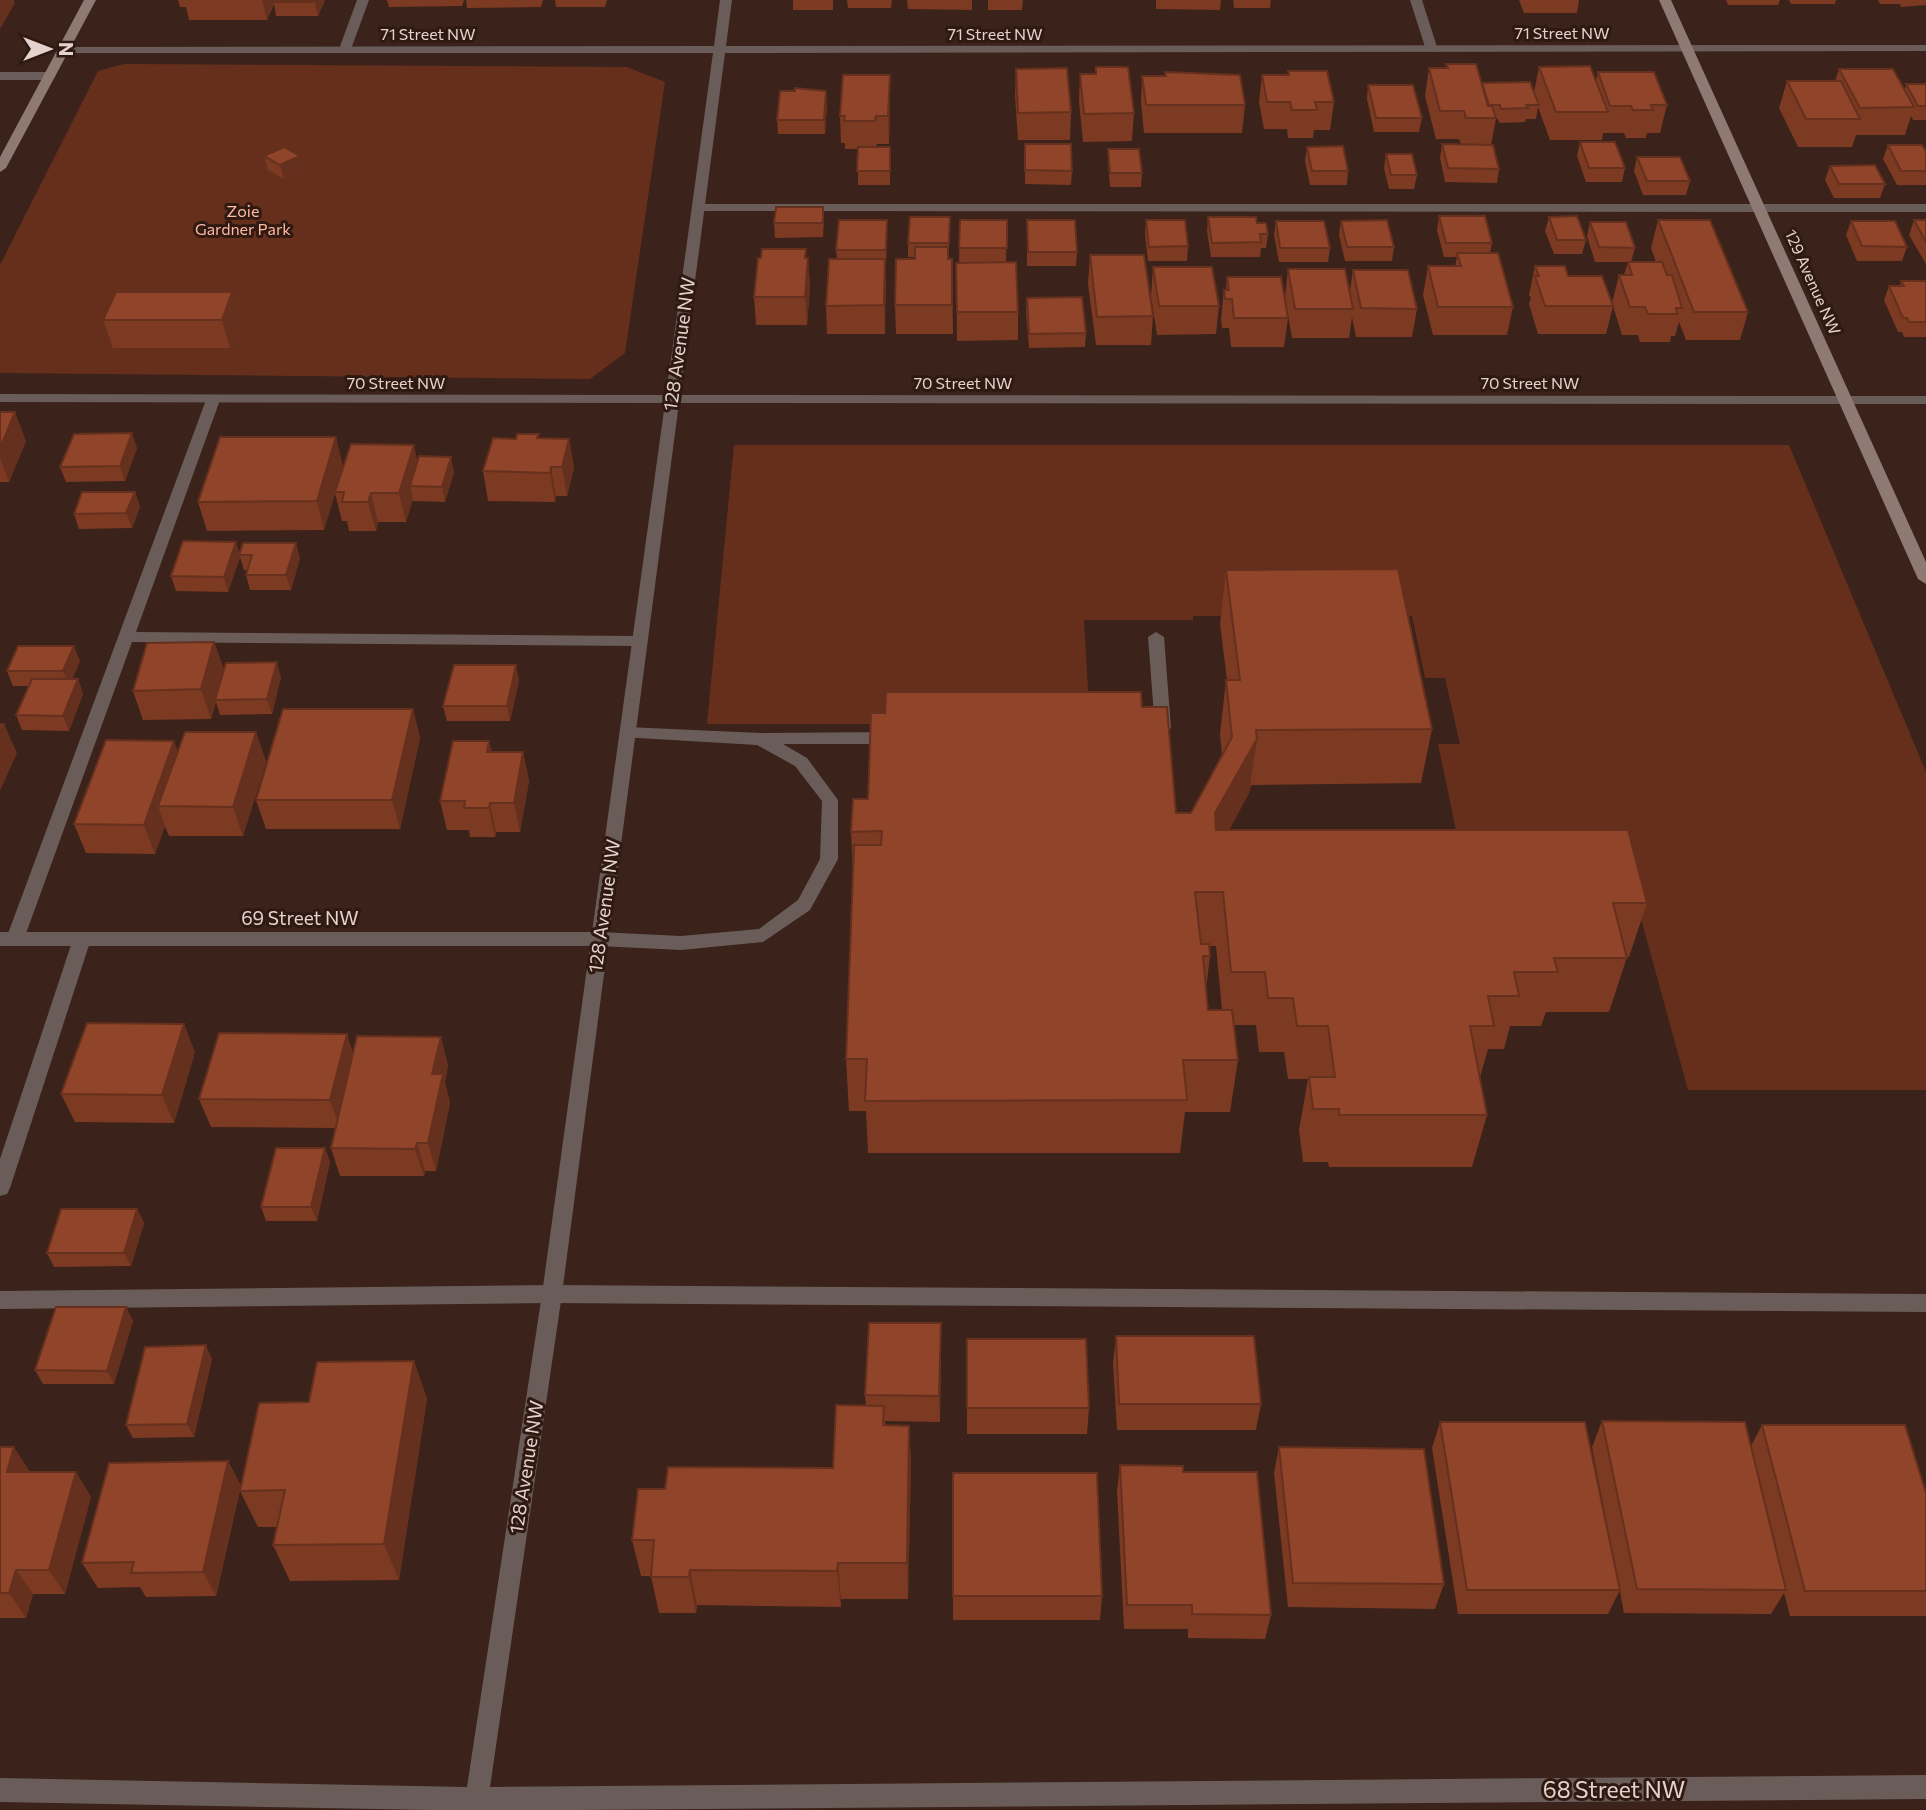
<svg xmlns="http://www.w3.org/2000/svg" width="1926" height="1810" viewBox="0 0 1926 1810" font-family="Commissioner,sans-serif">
	<rect width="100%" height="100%" fill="#3b221a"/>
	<path fill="#662f1c" d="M124,64L627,67L665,82L625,353L590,379L0,373V265L98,71Z
		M734,445H1789L1926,772V1090H1688L1626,864H1463L1438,744H1460L1445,678H1425L1412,616H1193V620H1084L1090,724H707Z"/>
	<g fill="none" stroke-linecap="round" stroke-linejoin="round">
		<path fill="#6a5d59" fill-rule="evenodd" d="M357,0H369L351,49L341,51L339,49Z
			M1410,0H1422L1438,50L1436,52L1426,50Z
			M697,204H1926V212L693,211V205Z
			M213,396L220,400L136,632L638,636L646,641L638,646L132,642L24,939L21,944H9L6,939L206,400Z
			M1156,632L1164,637L1171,728L1163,734L1155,728L1148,637Z
			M627,727L760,733L892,732L900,738L892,744H783L807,758L838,800V859L810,910L763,942L681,950L599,946L593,944L590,939L593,934L599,932L681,936L759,929L798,900L820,859L822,801L795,766L757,745L621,737L619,733Z
			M82,932L88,934L91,939L10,1188L7,1194L0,1196V1159L73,939L76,934Z
			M552,1285L1926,1294V1312L552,1303L0,1309V1291Z"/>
		<path fill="#6a5d59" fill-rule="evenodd" d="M720,0H732L726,46L1926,45V51L725,53L680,395L1926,396V404L679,403L562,1294L490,1787L1926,1775V1799L580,1810H430L0,1802V1778L467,1787L542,1294L590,946H0V932H592L665,403L0,402V394L666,395L713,53H63L57,50L63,47L714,46Z
			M0,72H50L56,76L50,80H0Z"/>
		<path fill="#8f7a73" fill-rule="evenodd" d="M84,0H96L6,168L0,172V157Z
			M1659,0H1671L1926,562V584L1918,579Z"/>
	</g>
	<path fill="#7c3a23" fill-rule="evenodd" d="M178,0H274V1L325,0L318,16H276L274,4L267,20H189L186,7H180Z
		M387,0H464L462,6L389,7Z
		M466,0H543L541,7L467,8Z
		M555,0H607L605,7H556Z
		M793,0H833V10H793Z
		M847,0H892L891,8H848Z
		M907,0H972V10L908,9Z
		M988,0H1023L1022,10H988Z
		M1156,0H1221L1220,10L1156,9Z
		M1233,0H1271L1270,8H1234Z
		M1519,0H1579L1577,13H1524Z
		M1726,0H1780L1778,5H1728Z
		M1789,0H1836L1835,4H1791Z
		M1878,0H1926V5L1901,7L1900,4H1880Z
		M1446,64L1482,83L1534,92L1539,67L1596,81L1598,72L1667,105L1660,133H1647L1646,138H1626L1624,133H1603L1602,140H1550L1538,107L1536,119H1526L1525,122L1499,123L1498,119H1496L1491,145L1499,169L1497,183L1445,182L1440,158L1442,144H1461L1459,139H1436L1425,96L1429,68H1446Z
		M1096,67L1134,113L1132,141L1083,142L1079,101L1080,74H1095Z
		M1016,69L1071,112L1070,140H1018L1015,96Z
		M1839,69L1905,90L1906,84H1926V120H1913L1911,116L1905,135H1856L1852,147H1798L1779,108L1787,81H1835Z
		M1288,71L1334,102L1330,130H1314L1313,138H1288L1287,129H1264L1259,102L1262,75H1288Z
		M1165,72L1245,105L1242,133H1144L1141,103L1142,76H1165Z
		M1368,85L1422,118L1419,132H1374L1367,99Z
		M890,102L889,144H877L876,147H890V185H858V149H845V143H841L840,116Z
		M827,105L825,134H778L777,120Z
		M1580,142L1625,168L1622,182H1586L1577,156Z
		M1025,144L1072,171L1071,185L1025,184Z
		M1888,145L1926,151V185H1897L1883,159Z
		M1307,147L1348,171L1347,185H1310L1305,161Z
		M1108,149L1142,173L1141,187H1110L1108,163Z
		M1386,154L1417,175L1414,189H1389L1384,168Z
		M264,156L303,170L284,179L268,170Z
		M1637,157L1690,181L1686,195H1643L1634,171Z
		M1830,166L1885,184L1880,198H1834L1825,180Z
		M1439,216L1492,243L1490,253L1513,307L1507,335H1433L1423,295L1428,266H1455L1457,257H1444L1437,230Z
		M1208,217L1257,223L1268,234L1266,248H1261L1260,257H1211L1207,231Z
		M1549,217L1586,240L1582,254H1554L1545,231Z
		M960,220H1007L1006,262H959Z
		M1027,220L1077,252L1076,266H1027Z
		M1146,220L1188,246L1187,261H1148L1145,234Z
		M1658,220L1748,312L1740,340H1686L1679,322L1675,336H1671L1670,342H1640L1638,335H1622L1613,306L1606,334H1538L1529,304L1531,298L1529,295L1535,266L1568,276L1612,303L1619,275H1624L1628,262H1595L1587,236L1590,222L1635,248L1631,262H1656L1651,248Z
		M1914,220H1926V264L1909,235Z
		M824,221L823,237L775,238L774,223Z
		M1276,221L1330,248L1328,262H1279L1274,235Z
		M1341,221L1394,247L1392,261H1345L1339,235Z
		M1851,221L1907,247L1902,261H1857L1846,235Z
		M950,231L948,259H952L953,334H896L895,305L915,259V257H908V243Z
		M887,235L886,264H885V334H827L826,306L837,259L836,250Z
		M1090,255L1153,316L1151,345H1096L1088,284Z
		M807,258L810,286L807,325H756L754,297Z
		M956,263L1018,312V340L957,341Z
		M1153,267L1219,306L1216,334L1157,335L1151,296Z
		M1288,269L1350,290L1353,270L1417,309L1412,337H1356L1352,317L1349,338H1292L1285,298Z
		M1227,277L1288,318L1284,347H1231L1229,328H1222L1221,319L1224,290H1226Z
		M1901,281H1926V337H1904L1902,332H1898L1884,300L1889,286H1900Z
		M232,292L240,321L230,348H113L103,320Z
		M1027,298L1086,333L1085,347L1029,348L1026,312Z
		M0,412L26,441L9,482H0Z
		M539,438L569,439L574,468L567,496H556L555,502L488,501L483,471L516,439Z
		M137,448L125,481L66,482L60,467Z
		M417,462L454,472L445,502L413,501V499L406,522H378L376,531H349L347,521H342L335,493L324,530L207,531L198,502L343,466L339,480Z
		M135,492L140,507L132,528L79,529L74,514Z
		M239,554L300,558L291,590H250L246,575L247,570H244L240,557L228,592L176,591L171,576Z
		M1226,570L1432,729L1421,783L1251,785L1249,793L1229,830L1647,903L1629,957H1627L1609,1012H1546L1541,1026H1510L1504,1049H1488L1480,1077L1487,1115L1472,1167H1329L1328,1162H1303L1299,1130L1308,1079H1288L1284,1052H1259L1256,1025H1234L1238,1060L1230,1112H1185L1180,1153H868L866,1111H849L846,1059L853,873L851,832L868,799L1142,707L1176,813H1191L1222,756L1220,734L1226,680H1227L1220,624ZM1209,946H1216L1222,1010H1208L1206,989L1210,956Z
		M214,642L224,670L281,677L272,714L220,715L216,702L211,719L143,720L133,691Z
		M80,661L72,679H78L83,694L69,731L22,730L16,715L29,686H13L7,671Z
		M519,680L510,721H447L443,706Z
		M413,709L420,738L400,829H266L256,800Z
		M256,732L266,762L243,836H169L165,826L155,854L86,853L74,824L178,751Z
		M492,752H523L529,781L520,832H496L495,837H470L469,830H447L440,801Z
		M195,1052L174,1123L75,1122L61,1094Z
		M353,1054L448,1065L445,1082L450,1103L436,1171H425L424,1176H340L331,1148L335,1128L211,1127L199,1099Z
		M325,1148L330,1162L317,1221H266L261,1207Z
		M137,1209L144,1223L131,1266L54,1267L47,1253Z
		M126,1307L133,1321L114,1384H43L35,1370Z
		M941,1323L940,1422L885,1421V1426H909L911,1464L908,1599H841V1607L697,1605L696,1613H659L651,1576H641L632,1540L833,1468L866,1406L865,1395Z
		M1116,1336L1261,1404L1256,1430H1117L1113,1363Z
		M967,1339L1089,1408L1087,1434H967Z
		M212,1359L194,1437L133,1438L126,1425Z
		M414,1361L427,1399L399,1580L290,1581L273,1545L277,1527H258L240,1491L309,1402Z
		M1602,1421L1751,1446L1762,1425L1926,1493V1616H1790L1784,1593L1771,1614L1624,1613L1592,1447Z
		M1440,1422L1620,1590L1608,1614H1458L1432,1448Z
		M0,1447L30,1472H76L91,1497L65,1594H33L26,1618H0Z
		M1279,1447L1444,1584L1435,1609L1288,1607L1274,1473Z
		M228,1461L241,1486L216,1596L146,1597L140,1587L98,1588L82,1563Z
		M1120,1465L1183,1472L1271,1615L1265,1639L1188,1638V1629H1124L1117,1491Z
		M953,1473L1102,1596L1100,1620H953Z"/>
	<path fill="#65301d" d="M0,0H14L15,3L0,29Z
		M262,0H274V2L267,20Z
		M316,0H325L318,16L315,2Z
		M890,75V102L889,144L888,116Z
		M826,91L827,105L825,134L824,120Z
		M300,156L303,170L284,179L280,165Z
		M806,249L807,270L808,258L810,286L807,325L805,297Z
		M885,259L886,287L885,334L884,305Z
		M232,292L240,321L230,348L222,320Z
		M15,412L26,441L9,482L0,458V448Z
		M132,433L137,448L125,481L120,466Z
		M336,437L343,466L324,530L317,501Z
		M569,439L574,468L567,496L562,467Z
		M414,445L420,474L410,486L413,499L406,522L399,493Z
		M451,457L454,472L445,502L442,487Z
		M551,467L556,496L555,502L550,473Z
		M135,492L140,507L132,528L126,513Z
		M371,493L378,522L376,531L368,502Z
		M236,542L240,556L228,592L224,577Z
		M296,543L300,558L291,590L286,575Z
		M214,642L224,671L211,719L201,689Z
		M74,646L80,661L69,686L63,671Z
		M277,662L281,677L272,714L267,699Z
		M516,665L519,680L510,721L507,706Z
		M78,679L83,694L69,731L63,716Z
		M413,709L420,738L400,829L392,800Z
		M4,724L17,753L0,791V732Z
		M256,732L266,762L243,836L233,807Z
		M1257,739L1249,793L1209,867L1215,813Z
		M174,741L185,770L158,806L165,826L155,854L144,825Z
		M489,741L496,770L487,752Z
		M523,752L529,781L520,832L514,803Z
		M490,803L496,832L495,837L489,808Z
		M184,1024L195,1052L174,1123L162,1095Z
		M347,1034L356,1062L340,1128L330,1100Z
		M441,1037L448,1065L445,1082L450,1103L436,1171L428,1143L432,1074Z
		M417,1143L425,1171L424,1176L415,1149Z
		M325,1148L330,1162L317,1221L311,1207Z
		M137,1209L144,1223L131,1266L124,1253Z
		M126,1307L133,1321L114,1384L107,1371Z
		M941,1323V1350L940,1422L939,1396Z
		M206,1345L212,1359L194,1437L187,1424Z
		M414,1361L427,1399L399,1580L384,1544Z
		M909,1426L911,1464L908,1599L907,1563Z
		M14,1447L31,1473L7,1472Z
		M228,1461L241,1486L216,1596L203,1572Z
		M76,1472L91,1497L65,1594L49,1570Z
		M838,1563L841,1599V1607L837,1571Z
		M16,1570L33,1594L26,1618L9,1593Z
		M690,1570L697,1605L696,1613L689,1577Z"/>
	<path fill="#904429" stroke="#65301d" stroke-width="2" d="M274,0H316L315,2H273Z
		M1446,64H1476L1488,106H1492L1496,118H1466L1464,111H1440L1429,68H1448Z
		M1590,66L1608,112H1556L1539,67Z
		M1096,67H1128L1134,113L1084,114L1080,74H1096Z
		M1067,68L1071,112L1018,113L1016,69Z
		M1839,69H1893L1914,107L1860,108Z
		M1288,71H1327L1334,102H1315L1317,110H1292L1290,102H1267L1262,75H1289Z
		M1165,72L1240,75L1245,105H1146L1142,76H1166Z
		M1598,72H1654L1667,105H1651L1653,110H1633L1631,106H1610Z
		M843,75H890L888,116H876L875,121H844L845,116H840Z
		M1787,81H1841L1860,119H1806Z
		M1530,82L1539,105H1526L1528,108L1501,109L1500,105H1489L1482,83Z
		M1906,84H1926V106H1918Z
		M1368,85H1413L1422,118H1376Z
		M795,88L826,91L824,120H777L780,91H795Z
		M1580,142H1615L1625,168H1589Z
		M1025,144H1071L1072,171L1025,170Z
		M1442,144L1493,145L1499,169L1448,168Z
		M1888,145H1922L1926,151V171H1901Z
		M1343,146L1348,171H1312L1307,147Z
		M284,147L300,156L280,165L264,156Z
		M858,147H890V171H857Z
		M1108,149H1139L1142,173H1110Z
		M1386,154H1412L1417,175H1391Z
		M1637,157H1680L1690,181H1647Z
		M1875,165L1885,184H1839L1830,166Z
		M776,207H823V223H774Z
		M1439,216H1485L1492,243H1446Z
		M1577,216L1586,240H1557L1549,217Z
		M910,217H950L949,243H908Z
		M1208,217H1256L1257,223H1266L1268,234H1260L1261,242L1212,243Z
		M839,220H887L886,250H836Z
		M960,220H1007V248H959Z
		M1027,220H1075L1077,252H1028Z
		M1146,220H1185L1188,246L1149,247Z
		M1387,220L1394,247H1347L1341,221Z
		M1658,220H1710L1748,312H1694Z
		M1914,220H1926V242Z
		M1276,221H1324L1330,248H1280Z
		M1851,221H1895L1907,247L1862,246Z
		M1590,222H1626L1635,248L1599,247Z
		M915,247H948V259H952V305H895L896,259H915Z
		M762,249H806L805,258H808L805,297H754L758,258H761Z
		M1457,253H1498L1513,307H1438L1428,266H1461Z
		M1090,255H1144L1153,316L1097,317Z
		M829,259H885L884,305L826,306Z
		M1016,262L1018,312H957L956,263Z
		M1628,262H1662L1667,275H1672L1682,308H1676L1677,314H1648L1645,307H1630L1619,275H1632Z
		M1535,266H1565L1568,276H1602L1613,306H1545L1535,276H1539Z
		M1153,267H1212L1219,306H1159Z
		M1288,269H1345L1353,309H1295Z
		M1353,270H1408L1417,309L1361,308Z
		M1227,277H1281L1288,318H1234L1232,299H1225L1224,290H1229Z
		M1901,281H1926V322H1909L1907,318H1903L1889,286H1904Z
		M116,292H232L222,320H103Z
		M1082,297L1086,333L1029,334L1027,298Z
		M0,412H15L0,448Z
		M132,433L120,466L60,467L74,434Z
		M517,434H539L537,438L569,439L562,467H551L550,473L483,471L493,438L516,439Z
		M220,437H336L317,501L198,502Z
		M351,444L414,445L399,493H371L368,502H342L344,492H335Z
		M419,456L451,457L442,487L410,486Z
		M82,492H135L126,513L74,514Z
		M183,541L236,542L224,577L171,576Z
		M243,543H296L286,575H246L252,555H239Z
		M1398,569L1432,729L1256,730L1257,739L1215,813L1216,830H1628L1647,903H1613L1627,958H1554L1558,972H1514L1519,996H1488L1494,1026H1470L1487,1115H1339V1109H1313L1309,1077H1335L1328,1026H1297L1293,998H1268L1265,972H1231L1223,892H1195L1201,944H1209L1210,956H1203L1208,1010H1232L1238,1060H1183L1187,1100L865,1101L867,1059H846L854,845H881L882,831L851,832L853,799H868L871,713H885L886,692H1141L1142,707H1167L1176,813H1191L1232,737L1226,680H1240L1226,570Z
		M214,642L201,689L133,691L147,643Z
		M18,646H74L63,671H7Z
		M277,662L267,699L215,700L226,663Z
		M454,665H516L507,706H443Z
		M32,679H78L63,716L16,715Z
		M283,709H413L392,800H256Z
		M0,724H4L0,732Z
		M185,732H256L233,807L158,806Z
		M106,740L174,741L144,825L74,824Z
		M453,741H489L487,752H523L514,803H490L489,808H464L465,801H440Z
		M87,1023L184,1024L162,1095L61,1094Z
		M219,1033L347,1034L330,1100L199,1099Z
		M357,1036L441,1037L432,1074H443L428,1143H417L415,1149L331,1148Z
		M276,1148H325L311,1207H261Z
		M61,1209H137L124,1253H47Z
		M56,1307H126L107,1371L35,1370Z
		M869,1323H941L939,1396L865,1395Z
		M1116,1336H1254L1261,1404H1119Z
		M967,1339H1086L1089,1408H967Z
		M206,1345L187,1424L126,1425L145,1347Z
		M414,1361L384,1544L273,1545L285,1490L240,1491L259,1403L309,1402L317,1362Z
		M836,1405L884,1406L883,1425L909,1426L907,1563H838L837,1571L690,1570L689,1577H651L654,1540H632L638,1489H665L668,1467L833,1468Z
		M1602,1421L1745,1422L1786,1590L1637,1589Z
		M1440,1422H1585L1620,1590H1467Z
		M1762,1425H1905L1926,1493V1591H1805Z
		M0,1447H14L7,1472H76L49,1570H16L9,1593H0Z
		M1279,1447L1424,1449L1444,1584L1293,1583Z
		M228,1461L203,1572L131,1573L134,1562L82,1563L109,1463Z
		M1120,1465L1183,1466V1472H1257L1271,1615L1192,1614V1605H1127Z
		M953,1473H1097L1102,1596H953Z"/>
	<g text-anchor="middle" stroke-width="6" stroke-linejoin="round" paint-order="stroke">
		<g font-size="16" fill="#e3d2cd" stroke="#301911">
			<text x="1562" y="39">71 Street NW</text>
			<text x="428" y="40">71 Street NW</text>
			<text x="995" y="40">71 Street NW</text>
			<text transform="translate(1813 282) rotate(66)" y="6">129 Avenue NW</text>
			<text x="396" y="389">70 Street NW</text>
			<text x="963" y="389">70 Street NW</text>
			<text x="1530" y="389">70 Street NW</text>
		</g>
		<g font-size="16" fill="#febaa3" stroke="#301911">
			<text x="243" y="217">Zoie<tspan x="243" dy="18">Gardner Park</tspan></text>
		</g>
		<g font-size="19" fill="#e3d2cd" stroke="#301911">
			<text transform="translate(679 344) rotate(-82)" y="7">128 Avenue NW</text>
			<text transform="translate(604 906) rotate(-82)" y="7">128 Avenue NW</text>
			<text x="300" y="925">69 Street NW</text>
			<text transform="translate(526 1467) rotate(-81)" y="7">128 Avenue NW</text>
		</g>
		<g font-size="23" fill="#e3d2cd" stroke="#301911">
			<text x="1614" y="1798">68 Street NW</text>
		</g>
	</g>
	<g transform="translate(49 49) rotate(90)" stroke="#301911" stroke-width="5" paint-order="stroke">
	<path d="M0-5L12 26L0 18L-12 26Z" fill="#e3d2cd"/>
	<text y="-10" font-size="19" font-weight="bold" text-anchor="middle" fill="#e3d2cd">N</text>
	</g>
</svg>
